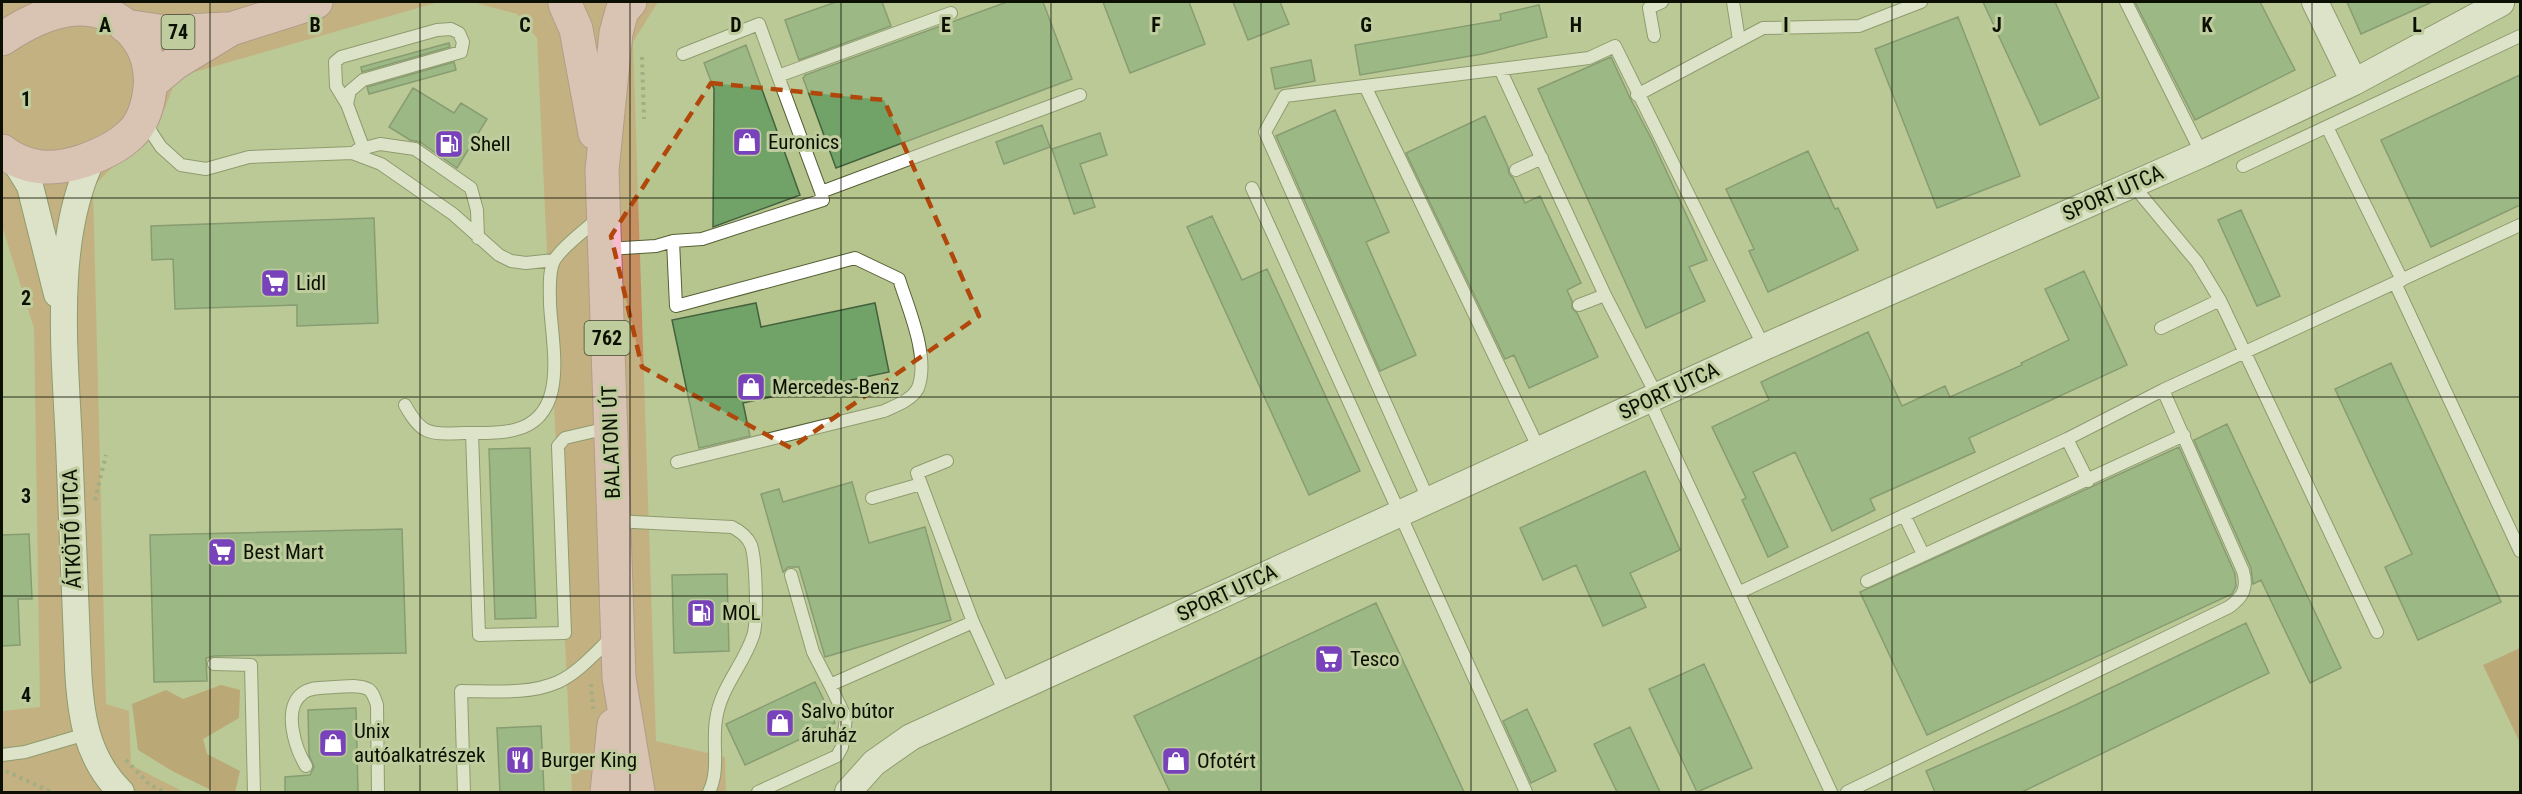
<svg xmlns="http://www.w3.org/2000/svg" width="2522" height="794" viewBox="0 0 2522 794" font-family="'Roboto Condensed',sans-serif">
	<rect width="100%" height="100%" fill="#bfcc9d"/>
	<path fill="#b6c58e" d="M439,2H472L517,14L537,38L572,792H184L131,765L129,712L106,704L93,187L161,118L177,77Z
		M658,2H2520V648L2483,665L2520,743V792H726L724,757L656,741L633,42Z
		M2,226L34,328L40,707L2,711Z"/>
	<path fill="#c79062" d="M2,2H439L177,77L161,118L93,187L106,704L129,711L131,765L184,792H2V711L40,707L34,328L2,226Z
		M472,2H658L633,42L656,741L725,757L726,792H572L537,38L517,14Z"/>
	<path fill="#b77c49" d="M2520,648V743L2483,665Z
		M221,685L240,690L239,718L203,739L207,754L240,771L235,792H215L174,772L138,750L132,704L166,690L183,699Z"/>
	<path fill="#71a268" stroke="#45623f" stroke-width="1.5" d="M836,2H882L891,26L799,60L785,20Z
		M1007,2H1043L1072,79L836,168L803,78L805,75Z
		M1103,2H1189L1205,44L1130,73Z
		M1233,2H1280L1289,24L1248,40Z
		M1983,2H2055L2099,98L2040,125Z
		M2135,2H2260L2295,70L2195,120Z
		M2347,2H2432L2361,34Z
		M1539,5L1547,37L1482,54L1360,75L1355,45L1501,20L1500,14Z
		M1958,17L2020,176L1937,208L1875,49Z
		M449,43L450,47L362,72L361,67Z
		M746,45L800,195L713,227L714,89L704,63Z
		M1611,57L1630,98L1652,140L1707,260L1689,267L1705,301L1646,328L1538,89Z
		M1311,60L1315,81L1275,89L1271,68Z
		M454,62L456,70L369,94L367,87Z
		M2520,75V205L2431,247L2381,140Z
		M413,88L454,113L461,103L487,119L457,168L420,142L410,140L389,127Z
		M1335,110L1389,232L1366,242L1416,355L1380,371L1276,136Z
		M1485,116L1508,167L1509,174L1513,178L1525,203L1540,196L1581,283L1567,290L1572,301V308L1577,313L1598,357L1529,388L1514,355L1505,359L1406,153Z
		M1042,125L1050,147L1004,164L996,142Z
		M1100,133L1107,155L1080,164L1095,207L1074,214L1052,149Z
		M1808,151L1835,209L1838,208L1858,250L1768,292L1749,251L1754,249L1726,189Z
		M2241,210L2280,296L2257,306L2218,220Z
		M1212,216L1242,280L1267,269L1360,471L1309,495L1187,227Z
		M374,218L378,323L297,326V305L175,309L173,259L152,260L151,226Z
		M2084,271L2127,365L1969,438L1975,452L1870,499L1875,510L1832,531L1795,452L1753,472L1788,547L1768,557L1742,500L1746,498L1712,427L1769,400L1761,382L1868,332L1902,406L1945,386L1950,397L2022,365L2021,363L2069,340L2045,289Z
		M756,303L761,327L875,303L889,372L743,403L750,436L699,448L672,320Z
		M2391,363L2501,602L2418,640L2385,567L2412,554L2335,389Z
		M2227,424L2341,668L2310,683L2261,580L2253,584L2251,568L2194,440Z
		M2179,447L2235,574L2236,586L2232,594L1927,735L1860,592Z
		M530,448L536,618L495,619L489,449Z
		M1645,471L1680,550L1630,573L1646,607L1603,626L1576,565L1543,580L1520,528Z
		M852,482L869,543L925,527L951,620L825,657L799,567H788L783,572L761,494L779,489L783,502Z
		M402,529L406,653L214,656L206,658L207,681L154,682L150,535Z
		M29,534L32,599H18L20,645L2,646V535Z
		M727,574L729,651L674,653L672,575Z
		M1376,603L1464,792H1170L1134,716Z
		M2246,623L2269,673L2022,792H1935L1926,771L2069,708Z
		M1704,664L1752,768L1697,792L1649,689Z
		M815,682L835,723L745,765L726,724Z
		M356,708L358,792H285V777L310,775L314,767L309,755L308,710Z
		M1527,709L1556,771L1531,783L1503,721Z
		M541,726L544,792H500L497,728Z
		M1630,727L1660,792H1617L1594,744Z"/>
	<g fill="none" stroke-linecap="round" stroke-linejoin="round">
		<g stroke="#556035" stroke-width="14">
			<path id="service" d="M1733,2L1739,40
				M2126,2L2202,154
				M1654,36L1649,8L1662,2
				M683,54L759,24L778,76
				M1500,69L1605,295L1657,396
				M1365,86L1540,451
				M1637,95L1763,28L1859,26L1921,2
				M347,104L350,91L363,80L461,52L463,42L459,33L451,29L437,30L341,57L335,62L336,86L347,104L363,147
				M148,121L151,132L161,147L181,165L206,169L249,157L352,153L381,164L453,214L499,255L511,261L526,263L554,260
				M2327,127L2402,280
				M357,150L380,144L415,149L471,188L477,210L478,238
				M2243,166L2520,36
				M1516,170L1542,158
				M2132,184L2197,262L2220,300L2377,632
				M1252,188L1526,792
				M821,192L778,76L951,13
				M673,241L676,306L855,258L899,279C908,308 930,357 918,388C912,400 895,406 884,411L677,462
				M607,249L656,246L673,241L702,239L823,200L821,192L1080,95
				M2395,283L2520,551
				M1579,305L1605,295
				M2161,328L2220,300
				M1649,400L1831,792
				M405,405C422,436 430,434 464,433C480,433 499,434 514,430C570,417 552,346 550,304C550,291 548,270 555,259C564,245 586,230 598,218
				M472,433L479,635L565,633L558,446L565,438L608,428
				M2067,439L2088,481
				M947,461L917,473L973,622
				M872,498L921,484
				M1429,501L1265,132L1285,96L1589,58L1615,46L1764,347
				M1904,515L1923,554
				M614,521L732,527C740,531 747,536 751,545C756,559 758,622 753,636C743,666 720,688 716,720C712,744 720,770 709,792
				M791,575L813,652L830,685
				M1867,581L2184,435
				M1738,593L2067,439L2163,390L2520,225
				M214,664L251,665L254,792
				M2,755L25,752L86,734
				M306,766C295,748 282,708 303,693C312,686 325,688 335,687C345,687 358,684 368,689C373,692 375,699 377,705L378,792
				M464,792L461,691C492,691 529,695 558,682C578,673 596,652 612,637
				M758,792L837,756L842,747L846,718L830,685L973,622L1006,695
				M1847,792L2229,607C2243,597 2248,588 2243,571L2163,390"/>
		</g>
		<g stroke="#556035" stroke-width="28">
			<path id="minor" d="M2315,2L2354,82
				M93,157C52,239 65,354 69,444C72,518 75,592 78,666C80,713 86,758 121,792
				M14,160L30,186L57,294
				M848,792L874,763L911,737L1764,347L2202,154L2354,82L2501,3"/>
		</g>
		<g stroke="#a26271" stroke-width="35">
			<path id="primary" d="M630,2L622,11L616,33L602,170L619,678L638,792
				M565,4L576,29L595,133
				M125,26L166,32L226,29
				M2,39C22,25 51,10 77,9C123,8 154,45 150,89C148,105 143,123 131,134C118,147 100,155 83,161C53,171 27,170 2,151
				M151,83L175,63L231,29L316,2
				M607,792L614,725"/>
		</g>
		<path stroke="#7d8764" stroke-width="4" stroke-dasharray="3 4.5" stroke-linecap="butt" d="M642,57L644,119
			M95,500L106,455
			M591,684L593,709
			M126,760L149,784L164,792
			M6,771L51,792"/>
		<use href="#service" stroke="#fff" stroke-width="12"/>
		<use href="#minor" stroke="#fff" stroke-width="26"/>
		<use href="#primary" stroke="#f8bbce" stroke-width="33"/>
	</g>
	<path d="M0 0H2522V794H0ZM711,83L884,100L979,316L791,448L642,367L611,236Z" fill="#bfcc9d" fill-opacity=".55" fill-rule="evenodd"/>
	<path fill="none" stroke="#b1470a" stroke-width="4.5" stroke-dasharray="12 8" stroke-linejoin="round" d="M711,83L884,100L979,316L791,448L642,367L611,236Z"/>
	<path fill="none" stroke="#0c1002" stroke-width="1.5" stroke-opacity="0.55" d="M210,2V792M420,2V792M630,2V792M841,2V792M1051,2V792M1261,2V792M1471,2V792M1681,2V792M1892,2V792M2102,2V792M2312,2V792M2,198H2520M2,397H2520M2,596H2520"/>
	<defs>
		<g id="shop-square" transform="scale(1.5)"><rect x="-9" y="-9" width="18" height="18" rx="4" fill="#7843ba" stroke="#bfcc9d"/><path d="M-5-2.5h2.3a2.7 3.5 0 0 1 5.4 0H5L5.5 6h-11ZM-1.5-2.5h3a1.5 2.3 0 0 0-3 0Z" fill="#fff"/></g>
		<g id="fuel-square" transform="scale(1.5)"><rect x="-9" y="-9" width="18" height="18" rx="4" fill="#7843ba" stroke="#bfcc9d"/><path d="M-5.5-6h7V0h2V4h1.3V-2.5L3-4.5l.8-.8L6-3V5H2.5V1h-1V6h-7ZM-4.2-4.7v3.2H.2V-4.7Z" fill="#fff"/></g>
		<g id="supermarket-square" transform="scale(1.5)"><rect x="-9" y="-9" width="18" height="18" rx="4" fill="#7843ba" stroke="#bfcc9d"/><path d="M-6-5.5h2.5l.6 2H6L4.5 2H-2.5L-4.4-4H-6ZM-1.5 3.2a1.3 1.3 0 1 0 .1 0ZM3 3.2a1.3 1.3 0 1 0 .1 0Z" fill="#fff"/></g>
		<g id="restaurant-square" transform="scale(1.5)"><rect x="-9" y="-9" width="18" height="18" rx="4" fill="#7843ba" stroke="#bfcc9d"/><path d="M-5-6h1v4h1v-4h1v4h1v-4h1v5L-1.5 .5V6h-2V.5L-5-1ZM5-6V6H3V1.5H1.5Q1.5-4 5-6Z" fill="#fff"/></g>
	</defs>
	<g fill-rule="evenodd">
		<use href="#shop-square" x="747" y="142"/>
		<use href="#fuel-square" x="449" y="144"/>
		<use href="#supermarket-square" x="275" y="283"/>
		<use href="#shop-square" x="751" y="387"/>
		<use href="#supermarket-square" x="222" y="552"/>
		<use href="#fuel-square" x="701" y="613"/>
		<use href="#supermarket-square" x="1329" y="659"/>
		<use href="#shop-square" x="780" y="723"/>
		<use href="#shop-square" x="333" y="743"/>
		<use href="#restaurant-square" x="520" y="760"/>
		<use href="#shop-square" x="1176" y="761"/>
	</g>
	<g text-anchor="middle" stroke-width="6" stroke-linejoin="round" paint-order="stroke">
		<g fill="#bfcc9d" stroke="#424830" stroke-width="1.5">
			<rect x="161.5" y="15" width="33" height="34" rx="4.5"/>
			<rect x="584.5" y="321" width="45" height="34" rx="4.5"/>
		</g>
		<g font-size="20" font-weight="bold" fill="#0c1002">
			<text x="178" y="39">74</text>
			<text x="607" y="345">762</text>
		</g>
		<g font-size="21" fill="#0c1002" stroke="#bfcc9d" text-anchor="start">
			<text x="768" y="149">Euronics</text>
			<text x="470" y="151">Shell</text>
			<text x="296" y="290">Lidl</text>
			<text x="772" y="394">Mercedes-Benz</text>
			<text x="243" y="559">Best Mart</text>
			<text x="722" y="620">MOL</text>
			<text x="1350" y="666">Tesco</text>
			<text x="801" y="718">Salvo bútor<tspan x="801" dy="24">áruház</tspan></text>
			<text x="354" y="738">Unix<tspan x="354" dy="24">autóalkatrészek</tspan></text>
			<text x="541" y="767">Burger King</text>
			<text x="1197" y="768">Ofotért</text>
		</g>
		<g font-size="21" fill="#0c1002" stroke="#bfcc9d">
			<text transform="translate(2113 193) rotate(-24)" y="7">SPORT UTCA</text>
			<text transform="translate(1669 391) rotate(-25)" y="7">SPORT UTCA</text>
			<text transform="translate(611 442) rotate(-92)" y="7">BALATONI ÚT</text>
			<text transform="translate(72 529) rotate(-92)" y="7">ÁTKÖTŐ UTCA</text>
			<text transform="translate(1227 593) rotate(-25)" y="7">SPORT UTCA</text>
		</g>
	</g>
	<g font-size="20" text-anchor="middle" font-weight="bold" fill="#0c1002" stroke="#bfcc9d" stroke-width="6" stroke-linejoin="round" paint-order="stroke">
		<text x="105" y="32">A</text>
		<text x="315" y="32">B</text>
		<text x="525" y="32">C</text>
		<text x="736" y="32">D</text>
		<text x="946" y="32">E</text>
		<text x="1156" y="32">F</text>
		<text x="1366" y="32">G</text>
		<text x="1576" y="32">H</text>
		<text x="1786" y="32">I</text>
		<text x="1997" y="32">J</text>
		<text x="2207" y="32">K</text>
		<text x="2417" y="32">L</text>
		<text x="26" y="106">1</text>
		<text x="26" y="305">2</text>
		<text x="26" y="503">3</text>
		<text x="26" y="702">4</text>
	</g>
	<rect width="2522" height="794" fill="none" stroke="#0c1002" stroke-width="6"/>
</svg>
